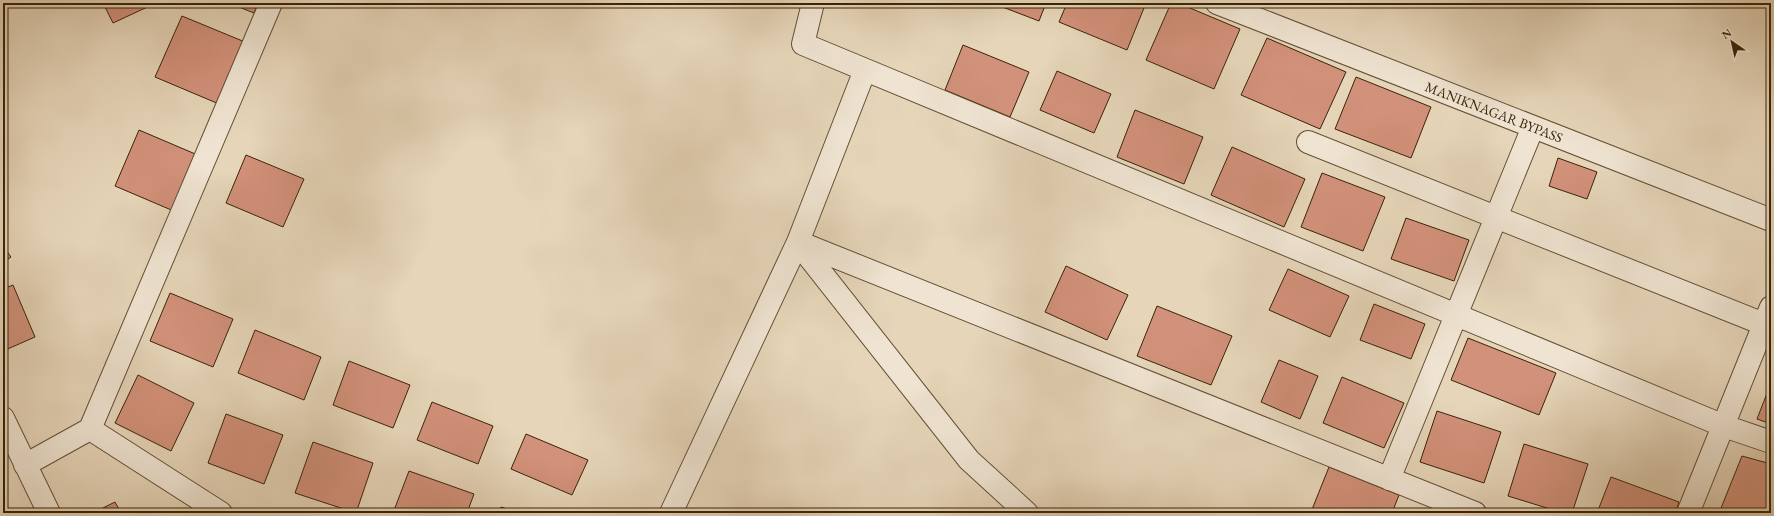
<svg xmlns="http://www.w3.org/2000/svg" width="1774" height="516" viewBox="0 0 1774 516" font-family="'EB Garamond',serif">
	<rect width="100%" height="100%" fill="#e6d5b9"/>
	<filter id="stains"><feTurbulence type="fractalNoise" baseFrequency=".005" numOctaves="4"/><feColorMatrix values="0 0 0 0 .2 0 0 0 0 .09 0 0 0 0 .02 0 0 0 .5 -.17"/></filter>
	<radialGradient id="worn" r=".72"><stop offset=".6" stop-color="#630" stop-opacity="0"/><stop offset="1" stop-color="#630" stop-opacity=".3"/></radialGradient>
	<path fill="#d2917a" stroke="#382407" d="M103,3H156L113,23Z
		M229,3H258L254,13Z
		M992,3H1046L1039,21Z
		M1067,3H1146L1127,50L1059,22Z
		M1171,3H1178L1240,29L1214,89L1146,60Z
		M182,16L245,42L219,104L155,77Z
		M1267,38L1346,72L1320,129L1241,95Z
		M963,45L1029,72L1010,117L945,90Z
		M1057,71L1111,94L1094,133L1040,110Z
		M1356,77L1431,107L1411,158L1335,129Z
		M1135,110L1203,137L1184,184L1117,157Z
		M139,130L200,156L176,212L115,186Z
		M1232,147L1305,179L1284,227L1211,195Z
		M246,155L304,179L283,227L226,203Z
		M1558,158L1597,172L1587,199L1549,186Z
		M1322,173L1385,197L1363,251L1301,227Z
		M1406,218L1469,240L1454,281L1391,259Z
		M3,246L11,257L3,263Z
		M1066,266L1128,295L1107,340L1045,312Z
		M1288,269L1349,296L1330,337L1269,310Z
		M13,285L35,337L3,351V289Z
		M170,293L233,319L213,367L150,341Z
		M1374,304L1425,324L1411,359L1360,340Z
		M1157,306L1232,336L1211,385L1137,356Z
		M255,330L321,357L304,400L238,373Z
		M1468,338L1556,373L1539,415L1451,380Z
		M1279,360L1318,376L1300,419L1261,402Z
		M349,361L410,385L393,428L333,405Z
		M138,375L194,403L171,451L115,423Z
		M1342,377L1404,403L1384,448L1323,423Z
		M1771,383V424L1757,419Z
		M432,402L493,426L478,464L417,440Z
		M1437,411L1501,432L1484,483L1420,462Z
		M226,414L283,435L264,484L208,463Z
		M526,434L588,460L572,495L511,469Z
		M313,442L373,463L356,513L295,493Z
		M1524,444L1588,464L1572,513H1563L1508,496Z
		M1742,456L1771,464V513H1719Z
		M1329,467L1399,495L1392,513H1314L1311,512Z
		M409,471L474,494L467,513H393Z
		M1611,477L1679,502L1675,513H1597Z
		M115,502L121,513H93Z
		M501,507L520,513H499Z"/>
	<g fill="none" stroke-linecap="round" stroke-linejoin="round">
		<g stroke="#645034" stroke-width="24">
			<path id="minor" d="M813,3L803,44L1724,426L1771,442
				M1217,3L1771,220
				M1308,142L1771,327
				M798,242L1475,513
				M798,243L969,460L1027,513
				M3,418L49,513
				M25,465L90,429
				M1389,479L1533,127
				M221,513L90,429L271,3
				M671,513L798,242L865,70
				M1688,513L1771,307"/>
		</g>
		<use href="#minor" stroke="#efe4d2" stroke-width="22"/>
	</g>
	<g text-anchor="middle" stroke-width="4" stroke-linejoin="round" paint-order="stroke">
		<g font-size="14" fill="#382407" stroke="#efe4d2">
			<text transform="translate(1494 112) rotate(21)" y="5">MANIKNAGAR BYPASS</text>
		</g>
	</g>
	<rect width="1774" height="516" fill="none" stroke="#e6d5b9" stroke-width="16"/>
	<rect x="4" y="4" width="1766" height="508" fill="none" stroke="#382407" stroke-width="2"/>
	<rect x="8" y="8" width="1758" height="500" fill="none" stroke="#382407"/>
	<g transform="translate(1732 42) rotate(326)" stroke="#efe4d2" stroke-width="3" paint-order="stroke">
	<path d="M0-3L7 15L0 10L-7 15Z" fill="#382407"/>
	<text y="-6" font-size="11" font-weight="bold" text-anchor="middle" fill="#382407">N</text>
	</g>
	<rect width="100%" height="100%" filter="url(#stains)"/>
	<rect width="100%" height="100%" fill="url(#worn)"/>
</svg>
